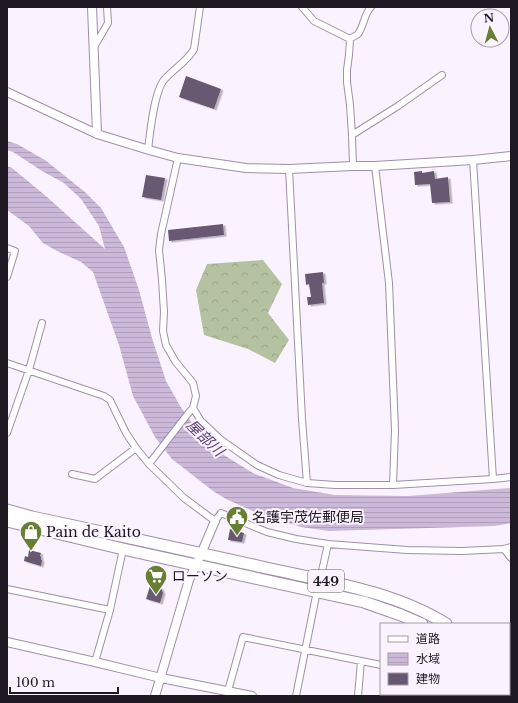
<svg xmlns="http://www.w3.org/2000/svg" width="518" height="703" viewBox="0 0 518 703" font-family="'Libre Baskerville','Noto Sans JP',serif">
	<defs>
		<pattern id="forest-crowns" width="20" height="18" patternUnits="userSpaceOnUse"><rect width="20" height="18" fill="#b5c2a1"/><path d="M2 6a3 3 0 1 1 6 0M12 15a3 3 0 1 1 6 0" fill="none" stroke="#9ba68a"/></pattern>
		<pattern id="water-rules" width="6" height="5" patternUnits="userSpaceOnUse"><rect width="6" height="5" fill="#ccb9d9"/><path d="M0 2.5h6" fill="none" stroke="#af9eba"/></pattern>
		<filter id="shadow"><feDropShadow dx="2.5" dy="1.5" stdDeviation="0" flood-color="#0004"/></filter>
	</defs>
	<rect width="100%" height="100%" fill="#faf3ff"/>
	<path fill="url(#forest-crowns)" d="M263,260L282,284L268,313L289,340L275,363L248,349L204,335L196,290L207,264Z"/>
	<path fill="url(#water-rules)" d="M7,141L17,144L45,160L85,192L101,208L124,247L139,290L152,338L166,381L180,406L200,434L224,455L253,473L293,488L335,495L408,496L511,488V523L495,526L329,531L301,527L257,513L226,499L213,491L172,459L155,437L133,396L119,345L93,272L81,262L57,251L43,243L29,226L7,210V166L12,168L47,197L105,249L99,226L81,199L64,183L42,171L13,152L7,150Z"/>
	<path fill="#675871" filter="url(#shadow)" d="M186,76L221,89L214,109L179,97Z
		M422,171V173L434,171L435,179L448,177L450,202L432,203L430,184L415,185L414,172Z
		M146,175L165,178L161,200L142,197Z
		M223,224L224,235L169,241L168,230Z
		M323,272L324,283H322L324,303L308,305L307,297H311L309,284L306,285L305,274Z
		M230,529L244,533L242,542L228,540Z
		M29,550L41,553L40,556L41,557V560H42L41,566L24,561L25,556L28,557Z
		M150,586L161,588L163,593L160,603L146,599Z"/>
	<g fill="none" stroke-linecap="round" stroke-linejoin="round">
		<g stroke="#9f8faa" stroke-width="8">
			<path id="street" d="M302,7L314,21L350,39
				M350,39L349,55L347,70V82L350,105L352,135L353,166
				M350,39C352,37 356,36 358,34C364,26 364,14 371,7
				M94,47L108,23L107,7
				M352,135L398,106L442,75
				M148,150C150,133 154,92 164,80C173,69 187,62 194,49L200,7
				M473,160L493,479
				M375,166L389,283L395,430L393,485
				M289,169L302,419L307,483
				M7,248L15,251L7,277
				M7,363L104,396L110,400L126,433L136,448L149,464L184,498L215,521L221,513L267,532L296,539L328,544L407,550L462,551L504,549L511,547
				M193,408L201,421L220,439L257,465L279,475L307,483L335,485H393L493,479L511,477
				M7,433L29,370L42,323
				M149,464L190,411L193,408L196,396L193,383L175,361L166,345L163,331L164,312L162,280L159,250L161,234L178,158
				M72,474L95,479L136,448
				M504,549L511,558
				M320,580L328,544
				M7,589L110,610
				M95,662L110,610L123,549
				M228,691L243,637L381,665
				M433,694L435,696
				M296,696L317,591
				M358,696L361,661"/>
		</g>
		<g stroke="#9f8faa" stroke-width="10">
			<path id="secondary" d="M92,7L97,134
				M7,92L97,134L149,150L178,158L246,168L289,169L353,166H375L473,160L511,156
				M7,642L95,662L161,678L252,696
				M155,696L189,580L201,554L215,521"/>
		</g>
		<g stroke="#9f8faa" stroke-width="13">
			<path id="highway" d="M7,510L32,517C112,534 191,551 271,569C330,582 395,592 446,624
				M7,521L123,549L364,602L401,615L422,624
				M509,669L511,671
				M509,683L511,684
				M502,694L503,696"/>
		</g>
		<use href="#street" stroke="#fff" stroke-width="6"/>
		<use href="#secondary" stroke="#fff" stroke-width="8"/>
		<use href="#highway" stroke="#fff" stroke-width="11"/>
	</g>
	<defs>
		<g id="civic-pin" transform="scale(1.15)"><path d="M0 17L-7.5 6A9.5 9.5 0 1 1 7.5 6Z" fill="#667f32" stroke="#faf3ff"/><path d="M-.6-6.5H3V-4.5H.6V-3L4-1V1h2V6H-6V1h2V-1L-.6-3ZM-1.2 2.5V6h2.4V2.5Z" fill="#fff"/></g>
		<g id="shop-pin" transform="scale(1.15)"><path d="M0 17L-7.5 6A9.5 9.5 0 1 1 7.5 6Z" fill="#667f32" stroke="#faf3ff"/><path d="M-5-2.5h2.3a2.7 3.5 0 0 1 5.4 0H5L5.5 6h-11ZM-1.5-2.5h3a1.5 2.3 0 0 0-3 0Z" fill="#fff"/></g>
		<g id="supermarket-pin" transform="scale(1.15)"><path d="M0 17L-7.5 6A9.5 9.5 0 1 1 7.5 6Z" fill="#667f32" stroke="#faf3ff"/><path d="M-6-5.5h2.5l.6 2H6L4.5 2H-2.5L-4.4-4H-6ZM-1.5 3.2a1.3 1.3 0 1 0 .1 0ZM3 3.2a1.3 1.3 0 1 0 .1 0Z" fill="#fff"/></g>
	</defs>
	<g fill-rule="evenodd">
		<use href="#civic-pin" x="237" y="517"/>
		<use href="#shop-pin" x="31" y="532"/>
		<use href="#supermarket-pin" x="156" y="576"/>
	</g>
	<g text-anchor="middle" stroke-width="4" stroke-linejoin="round" paint-order="stroke">
		<rect fill="#faf3ff" stroke="#605a64" stroke-width="1" x="308" y="570" width="36" height="22" rx="3"/>
		<g font-size="13" font-weight="bold" fill="#1e1822">
			<text x="326" y="586">449</text>
		</g>
		<g font-size="14" fill="#1e1822" stroke="#faf3ff" text-anchor="start">
			<text x="252" y="522">名護宇茂佐郵便局</text>
			<text x="46" y="537">Pain de Kaito</text>
			<text x="172" y="581">ローソン</text>
		</g>
		<g font-size="15" font-style="italic" fill="#5b406c" stroke="#faf3ff">
			<text transform="translate(205 438) rotate(44)" y="5">屋部川</text>
		</g>
	</g>
	<rect width="518" height="703" fill="none" stroke="#1e1822" stroke-width="16"/>
	<rect x="380" y="623" width="130" height="72" fill="#faf3ff" stroke="#a29ba7"/>
	<rect x="388" y="636" width="20" height="6" fill="#ffffff" stroke="#a29ba7"/>
	<text x="416" y="643" font-size="12" fill="#1e1822">道路</text>
	<rect x="388" y="653" width="20" height="12" fill="url(#water-rules)" stroke="#a29ba7"/>
	<text x="416" y="663" font-size="12" fill="#1e1822">水域</text>
	<rect x="388" y="673" width="20" height="12" fill="#675871" stroke="#a29ba7"/>
	<text x="416" y="683" font-size="12" fill="#1e1822">建物</text>
	<g transform="translate(490 28) rotate(354)"><circle r="19" fill="#faf3ff" stroke="#a29ba7"/>
	<path d="M0-3L7 15L0 10L-7 15Z" fill="#667f32"/>
	<text y="-6" font-size="11" font-weight="bold" text-anchor="middle" fill="#1e1822">N</text>
	</g>
	<path d="M10 687v6h108v-6" fill="none" stroke="#1e1822" stroke-width="2"/>
	<text x="16" y="687" font-size="12" fill="#1e1822" stroke="#faf3ff" stroke-width="3" paint-order="stroke">100 m</text>
</svg>
